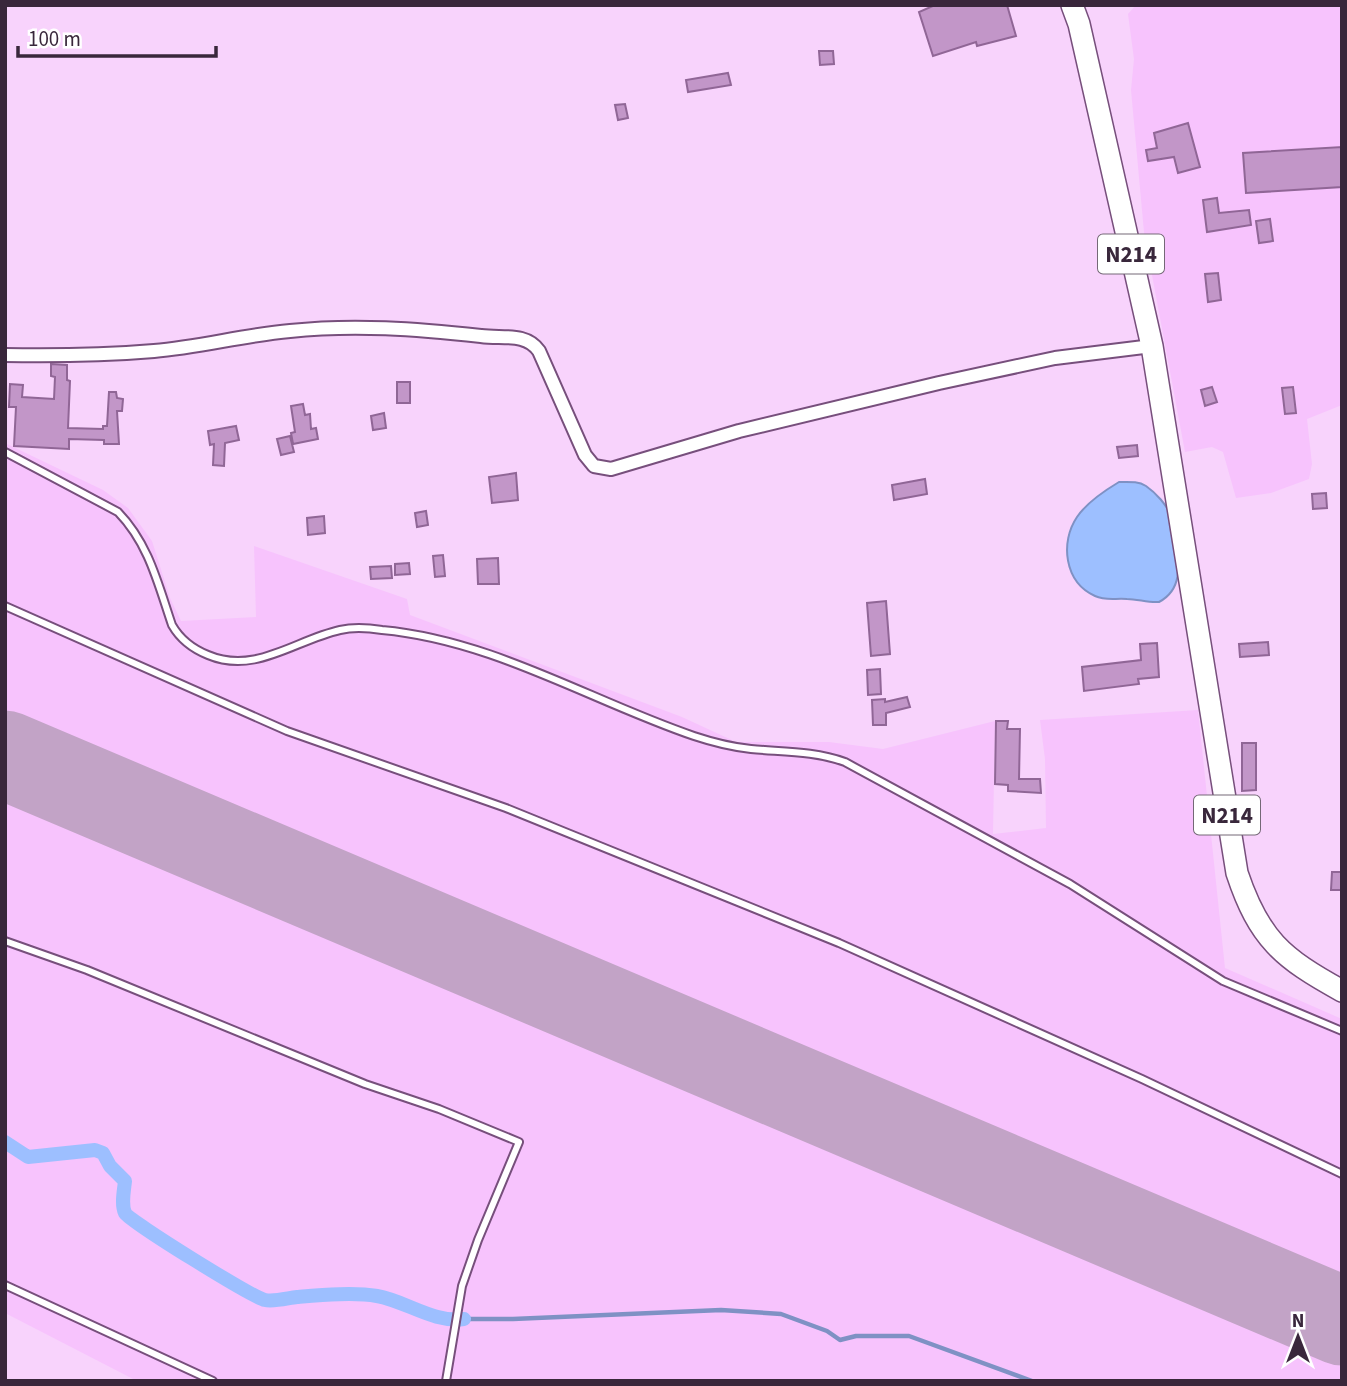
<svg xmlns="http://www.w3.org/2000/svg" width="1347" height="1386" viewBox="0 0 1347 1386" font-family="'Source Sans 3',sans-serif">
	<rect width="100%" height="100%" fill="#f8d3fc"/>
	<path fill="#f7c3fd" d="M1136,5H1342V405L1307,419L1312,464L1309,479L1271,493L1236,498L1223,452L1212,447L1185,452L1144,232L1131,90L1134,59L1128,14Z
		M5,443L103,490L128,508L152,541L170,598L181,621L256,617L254,546L407,599L410,615L682,717L736,742H829L883,749L995,721L993,834L1046,828L1045,759L1040,720L1198,710L1225,968L1342,1019V1381H137L5,1313Z"/>
	<path fill="#9dbfff" stroke="#7f91c4" stroke-width="2" d="M1119,482C1129,482 1138,481 1146,486C1156,493 1167,505 1171,516C1174,522 1174,531 1175,538C1178,561 1185,588 1159,602C1148,603 1138,599 1127,599C1115,598 1106,601 1095,596C1064,582 1060,542 1077,517C1087,502 1104,491 1119,482Z"/>
	<g fill="none" stroke-linecap="round" stroke-linejoin="round">
		<path stroke="#7f91c4" stroke-width="4.5" d="M464,1319H513L721,1310L781,1314L827,1331L840,1340L856,1336H909L1032,1381"/>
		<path stroke="#9dbfff" stroke-width="14" d="M5,1142L28,1157L95,1150L103,1153L110,1166L125,1181C124,1191 121,1204 125,1213C129,1221 252,1297 265,1300C274,1302 288,1298 297,1297C321,1295 354,1292 377,1296C406,1301 433,1323 464,1319"/>
		<path stroke="#c2a3c6" stroke-width="89" d="M5,755L1342,1321"/>
	</g>
	<path fill="#c296c8" stroke="#906696" stroke-width="2" d="M935,5H1007L1016,36L977,46L976,42L933,56L919,12Z
		M819,51H833L834,64L820,65Z
		M728,73L731,85L688,92L686,80Z
		M625,104L628,118L618,120L615,105Z
		M1188,123L1200,167L1178,173L1174,157L1148,161L1146,150L1157,148L1154,133Z
		M1342,147V187L1246,193L1243,153Z
		M1217,198L1219,213L1249,210L1251,225L1207,232L1203,200Z
		M1270,219L1273,241L1259,243L1256,221Z
		M1218,273L1221,300L1208,302L1205,274Z
		M51,364L67,365V380L70,381L68,428L103,429V426H107L109,392H116L117,398L123,399L122,411H117L119,444H104V440L69,439V449L14,446L16,407H9L10,384L23,385L22,397L54,399L55,377L51,376Z
		M397,382H410V403H397Z
		M1212,387L1217,402L1205,406L1201,390Z
		M1293,387L1296,413L1285,414L1282,388Z
		M303,404L305,415L310,414L311,429L316,428L318,439L293,444L291,433L295,432L291,406Z
		M384,413L386,428L373,430L371,416Z
		M236,426L239,440L225,443L224,466L213,465L214,444L210,445L208,431Z
		M290,436L294,452L281,455L277,439Z
		M1137,445L1138,456L1119,458L1117,447Z
		M516,473L518,500L492,503L489,477Z
		M925,479L927,494L894,500L892,485Z
		M1326,493L1327,508L1313,509L1312,494Z
		M426,511L428,525L417,527L415,513Z
		M324,516L325,533L308,535L307,518Z
		M443,555L445,576L435,577L433,556Z
		M498,558L499,584H478L477,559Z
		M409,563L410,574L395,575V564Z
		M391,566L392,578L371,579L370,567Z
		M886,601L890,654L871,656L867,603Z
		M1268,642L1269,655L1240,657L1239,644Z
		M1157,643L1159,677L1138,679L1139,684L1084,691L1082,667L1141,660L1140,644Z
		M880,669L881,694L868,695L867,670Z
		M907,697L910,707L886,713V725H873L872,700L885,699V702Z
		M996,721H1008L1007,729H1020L1019,779H1040L1041,793L1008,791V785L995,784Z
		M1242,743H1256V790L1242,791Z
		M1332,872H1342V890H1331Z"/>
	<g fill="none" stroke-linecap="round" stroke-linejoin="round">
		<g stroke="#774f7c" stroke-width="10">
			<path id="service" d="M5,452L118,512C149,544 158,584 172,625C180,639 193,649 208,655C255,675 295,640 340,630C353,627 369,628 382,630C493,640 591,701 694,736C712,742 732,747 751,749C784,752 814,751 845,762L1070,884L1223,981L1342,1031
				M5,606L287,731L506,808L839,943L1142,1079L1342,1174
				M5,941L87,970L365,1084L439,1109L519,1142L478,1240L462,1286L446,1381
				M5,1285L213,1381"/>
		</g>
		<g stroke="#774f7c" stroke-width="16">
			<path id="minor" d="M5,355C55,356 104,355 154,351C200,347 245,335 290,331C354,324 417,329 481,336C502,339 526,332 539,351L585,455L594,466L611,469L739,431L939,383L1055,358L1152,346"/>
		</g>
		<g stroke="#774f7c" stroke-width="24">
			<path id="trunk" d="M1072,5L1079,24L1152,346L1237,873C1259,939 1282,958 1342,991"/>
		</g>
		<use href="#service" stroke="#fff" stroke-width="6"/>
		<use href="#minor" stroke="#fff" stroke-width="12"/>
		<use href="#trunk" stroke="#fff" stroke-width="21"/>
	</g>
	<g text-anchor="middle" stroke-width="6" stroke-linejoin="round" paint-order="stroke">
		<g fill="#fff" stroke="#746876" stroke-width="2">
			<rect x="1098" y="234.5" width="66" height="39" rx="5"/>
			<rect x="1194" y="795.5" width="66" height="39" rx="5"/>
		</g>
		<g font-size="23" font-weight="bold" fill="#39273b">
			<text x="1131" y="262">N214</text>
			<text x="1227" y="823">N214</text>
		</g>
	</g>
	<rect width="1347" height="1386" fill="none" stroke="#39273b" stroke-width="14"/>
	<g transform="translate(1298 1337)" stroke="#ffffff" stroke-width="5" paint-order="stroke">
	<path d="M0-5L12 26L0 18L-12 26Z" fill="#39273b"/>
	<text y="-10" font-size="19" font-weight="bold" text-anchor="middle" fill="#39273b">N</text>
	</g>
	<path d="M18 46v10h198v-10" fill="none" stroke="#39273b" stroke-width="3.5"/>
	<text x="28" y="46" font-size="21" fill="#39273b" stroke="#ffffff" stroke-width="5" paint-order="stroke">100 m</text>
</svg>
